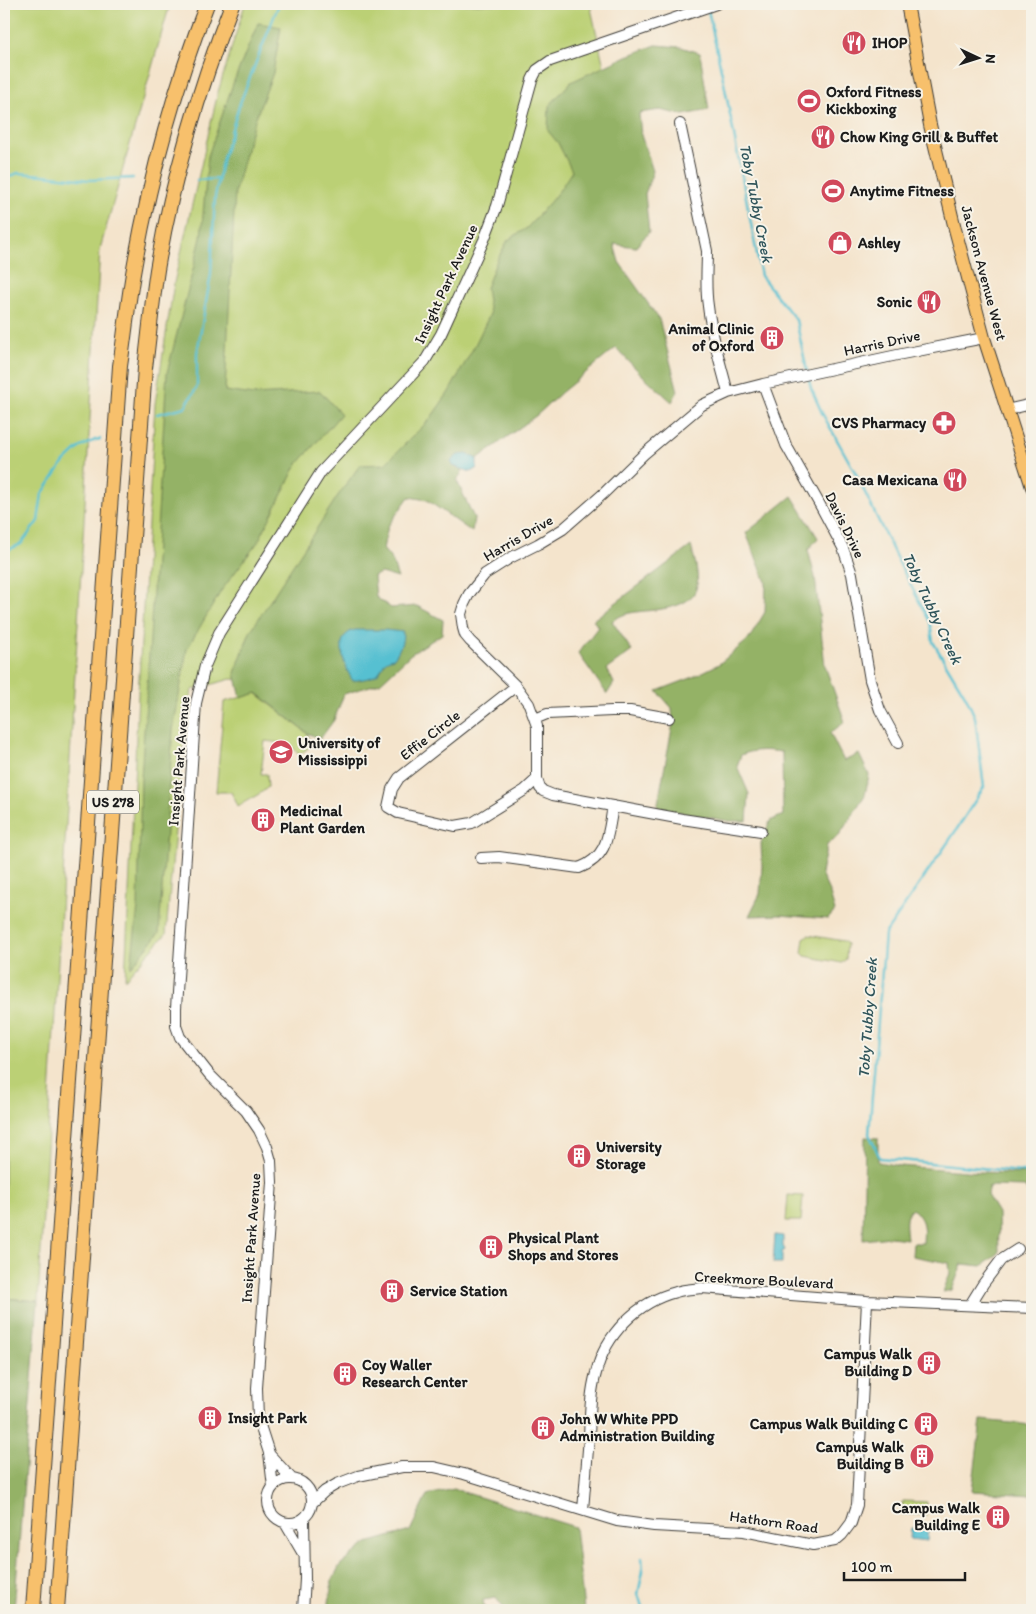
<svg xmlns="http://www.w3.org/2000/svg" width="1036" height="1614" font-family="Itim,sans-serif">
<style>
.green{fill:#bbd074;stroke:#6c7648}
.forest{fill:#94b266;stroke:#586741}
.water{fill:#56c0d1;stroke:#396e76}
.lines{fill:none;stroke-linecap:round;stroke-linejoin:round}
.stream{stroke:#56c0d1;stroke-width:2.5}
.minor-casing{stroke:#3c3a36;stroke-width:12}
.major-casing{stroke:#3c3a36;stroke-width:14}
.highway-casing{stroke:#3c3a36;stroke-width:16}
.minor{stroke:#fff;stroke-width:10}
.major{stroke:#f7c06c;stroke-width:12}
.highway{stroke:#f7c06c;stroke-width:14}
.labels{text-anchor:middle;stroke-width:4;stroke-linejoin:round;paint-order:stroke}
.shield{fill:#f7f3e8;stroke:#5e5c59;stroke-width:1}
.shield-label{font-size:14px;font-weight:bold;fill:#1c1c1c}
.poi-label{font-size:15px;font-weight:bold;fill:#1c1c1c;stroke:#f7f3e8;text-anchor:start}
.street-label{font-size:15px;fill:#1c1c1c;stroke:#f7f3e8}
.water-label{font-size:16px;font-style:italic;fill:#30555b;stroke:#f7f3e8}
</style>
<rect width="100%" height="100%" fill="#f7f3e8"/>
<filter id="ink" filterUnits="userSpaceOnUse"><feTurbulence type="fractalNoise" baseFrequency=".02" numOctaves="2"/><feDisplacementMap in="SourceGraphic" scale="10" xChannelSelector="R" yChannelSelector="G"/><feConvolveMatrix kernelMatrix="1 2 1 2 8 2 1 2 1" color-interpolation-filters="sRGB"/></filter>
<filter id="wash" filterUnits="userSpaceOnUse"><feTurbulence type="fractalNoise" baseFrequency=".0096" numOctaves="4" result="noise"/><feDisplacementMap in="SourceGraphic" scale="20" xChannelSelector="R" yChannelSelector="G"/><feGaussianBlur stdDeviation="1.12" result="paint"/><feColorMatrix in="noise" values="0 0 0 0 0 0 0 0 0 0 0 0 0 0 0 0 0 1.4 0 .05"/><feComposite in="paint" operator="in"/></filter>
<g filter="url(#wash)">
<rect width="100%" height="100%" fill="#f4e4cc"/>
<path class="green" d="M4 4H170L100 249 38 1301 4 1298Z
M245 4H590L609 89 614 182 381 495 303 686 231 679 192 690 182 752 166 934 125 979 138 694 155 404 174 283 218 92Z
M256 693 307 733 312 745 299 755 290 744 265 741 261 774H267L268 787C263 793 246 801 238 806L231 792H216L224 702Z
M808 935 844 941 847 944 846 959 842 963 805 956 802 953 804 938Z
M788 1195 803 1196 801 1221H786Z
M903 1501 927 1502 926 1515 902 1514Z"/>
<path class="forest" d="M258 23 281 27 273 73 253 125 235 191 225 391 254 395 320 391 341 414 296 466 258 542 221 591 187 649 173 730 159 933 131 967 138 907 141 779 167 373 201 238 208 156 234 81Z
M656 45 681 47 700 53 709 110 683 115 660 110 639 113 641 135 653 171 645 194 649 232 636 247 614 244 619 262 659 319 678 391 672 402 640 373 616 348 562 392 537 415 477 459 467 454 453 466 463 470 457 481 474 518 472 532 427 500 409 497 388 526 383 549 392 560 398 578 381 573 374 576 376 597 391 608 417 606 443 620 442 634 411 654 380 683 344 694 334 720 320 739 307 733 257 693 241 698 235 673 250 632 337 497 360 465 385 464 430 419 449 392 475 345 490 314 486 288 497 260 508 240 527 228 557 194 572 171 558 143 548 131 549 106 571 82 627 56Z
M792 496 818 538 808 550 815 577 825 666 845 722 830 733 844 761 859 754 869 775 865 795 840 834 827 845 821 873 830 894 835 911 828 919 780 915 749 916 760 894 762 866 761 843 770 821 783 815 782 752C767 750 755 749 741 755L737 766 749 794 747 821H729L657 808 673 723 672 708 657 691 691 678 719 664 749 639 765 612 766 582 746 533Z
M691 546C694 558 699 572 697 585 693 612 649 609 630 613 623 614 617 618 612 621L632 651 607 669 614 683 607 694 578 653 598 627 593 620Z
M865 1137 878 1138V1162L900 1166 979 1172 1032 1174V1206L1031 1208 1029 1195 1025 1187 989 1186 987 1195 998 1213 999 1253 982 1266 962 1264 952 1290 943 1292 950 1273 949 1263 912 1256 913 1243H923C924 1226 925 1221 912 1208 903 1215 906 1228 907 1239L890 1237 863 1240Z
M4 1298 38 1301 14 1610H4Z
M981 1420 1032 1425V1495L972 1491Z
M454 1489 575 1527 584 1610H505L496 1598 483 1600 485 1610H328L332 1581 340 1565 367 1543 410 1531 427 1495Z"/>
<path class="water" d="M467 454 477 459V468L471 472 453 466 451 461 458 455Z
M355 630H385L403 632C403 643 400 649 394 658 381 661 386 663 380 671 376 679 360 679 353 681 346 671 338 648 344 637 347 633 351 631 355 630Z
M775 1235 783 1236V1246L785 1250 782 1252V1263H773Z
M911 1528 928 1529 927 1541 910 1539Z"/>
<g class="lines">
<path class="stream" d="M708 10 724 83 761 276 796 320 807 371
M4 179 18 173 43 175 89 180 133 178
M197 180 218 179
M808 376 811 388 822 413 856 474 896 557 930 622 933 642 966 697 975 717 984 787 953 835 885 934 869 1134 880 1158 1032 1173
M157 414 185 407 197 387V353L211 274 215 197 222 161 240 103 279 4
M4 552 21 544 38 521 42 494 64 462 79 448 95 440 100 439
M642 1558 643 1571 638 1594 643 1610"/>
</g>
</g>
<g filter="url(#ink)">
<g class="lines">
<defs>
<path id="minor" d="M680 124 707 251C707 269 705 287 708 306 711 334 721 365 728 393
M763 384 786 445 820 505 843 548 852 574 870 680 880 710 898 743
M1006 410 1032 404
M516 686 399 778 392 789 388 807 398 813 455 826 472 823 525 790 537 779
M535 719 547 714 612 711H630L669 718
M761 831 682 819 553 795 543 791 540 788 537 779V726L529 704 516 686 470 641 465 635 463 628 461 614 464 604 469 594 485 574 510 558 538 544 563 529 603 494 644 454 702 405 728 393 763 384 902 354 984 338
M481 858 499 857 579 868C609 857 608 833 613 806
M970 1305 983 1284 1001 1260 1018 1249
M269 1454 292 1479
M268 1501a22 22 0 1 1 44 0a22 22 0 1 1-44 0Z
M273 1487 269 1453 258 1419 257 1388 272 1182 271 1161 267 1147 259 1130 246 1111 209 1074 187 1046 180 1037 176 1026V1008L196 703 205 666 219 633 321 472 425 361 441 334 484 240 497 206 532 80 537 70 550 61 716 4
M313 1502 325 1491 337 1484 358 1476 402 1467H434L464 1474 617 1521 654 1526 744 1531 813 1545 835 1541 842 1535 851 1523 857 1505 867 1301
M583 1510C585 1486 587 1462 589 1437 590 1416 590 1394 596 1373 605 1335 637 1302 676 1292 684 1289 694 1289 702 1288L867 1301 1032 1308
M285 1523 302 1552
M303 1610 305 1579 304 1519"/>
<path id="major" d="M907 4 930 125 955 229 984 338 1032 487"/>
<path id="highway" d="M33 1610 120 366C125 334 128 301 134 268 150 178 174 89 207 4
M57 1610 145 368C149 336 152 303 157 270 172 180 199 89 232 4"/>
</defs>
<use href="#minor" class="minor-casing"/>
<use href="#major" class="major-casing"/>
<use href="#highway" class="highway-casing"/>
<use href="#minor" class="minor"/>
<use href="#major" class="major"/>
<use href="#highway" class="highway"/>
</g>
</g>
<defs>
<symbol id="restaurant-disc" viewBox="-11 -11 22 22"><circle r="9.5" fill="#d1495b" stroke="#f7f3e8"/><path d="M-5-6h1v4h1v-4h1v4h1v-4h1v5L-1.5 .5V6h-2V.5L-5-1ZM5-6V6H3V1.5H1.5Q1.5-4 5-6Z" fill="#fff"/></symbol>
<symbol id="stadium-disc" viewBox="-11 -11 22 22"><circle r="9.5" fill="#d1495b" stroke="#f7f3e8"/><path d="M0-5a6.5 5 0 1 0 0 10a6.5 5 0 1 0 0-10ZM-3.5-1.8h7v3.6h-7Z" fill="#fff"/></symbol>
<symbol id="shop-disc" viewBox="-11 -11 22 22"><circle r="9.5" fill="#d1495b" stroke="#f7f3e8"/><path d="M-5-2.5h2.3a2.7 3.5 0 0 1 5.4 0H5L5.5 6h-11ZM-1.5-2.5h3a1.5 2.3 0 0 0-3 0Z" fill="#fff"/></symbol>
<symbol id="building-disc" viewBox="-11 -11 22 22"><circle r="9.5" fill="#d1495b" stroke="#f7f3e8"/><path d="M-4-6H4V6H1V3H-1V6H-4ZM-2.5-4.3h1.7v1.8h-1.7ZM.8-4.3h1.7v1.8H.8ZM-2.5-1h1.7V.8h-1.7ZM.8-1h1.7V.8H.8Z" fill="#fff"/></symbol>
<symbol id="pharmacy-disc" viewBox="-11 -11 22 22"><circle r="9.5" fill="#d1495b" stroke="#f7f3e8"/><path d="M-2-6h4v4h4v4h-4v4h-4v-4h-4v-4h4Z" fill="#fff"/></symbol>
<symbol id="university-disc" viewBox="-11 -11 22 22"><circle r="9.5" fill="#d1495b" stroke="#f7f3e8"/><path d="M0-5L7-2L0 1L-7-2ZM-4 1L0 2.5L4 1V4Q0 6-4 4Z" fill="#fff"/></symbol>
</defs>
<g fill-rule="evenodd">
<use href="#restaurant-disc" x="840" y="29" width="28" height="28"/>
<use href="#stadium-disc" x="795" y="87" width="28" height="28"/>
<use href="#restaurant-disc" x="809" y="123" width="28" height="28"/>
<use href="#stadium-disc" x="819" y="177" width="28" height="28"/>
<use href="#shop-disc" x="826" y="229" width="28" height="28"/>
<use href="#restaurant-disc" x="915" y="288" width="28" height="28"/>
<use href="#building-disc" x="758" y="324" width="28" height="28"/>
<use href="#pharmacy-disc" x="930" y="409" width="28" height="28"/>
<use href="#restaurant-disc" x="941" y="466" width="28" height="28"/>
<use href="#university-disc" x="267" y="738" width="28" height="28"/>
<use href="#building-disc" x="249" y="806" width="28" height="28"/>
<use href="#building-disc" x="565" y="1142" width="28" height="28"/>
<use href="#building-disc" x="477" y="1233" width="28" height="28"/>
<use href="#building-disc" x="378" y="1277" width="28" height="28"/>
<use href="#building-disc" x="915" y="1349" width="28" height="28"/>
<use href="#building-disc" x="331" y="1360" width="28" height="28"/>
<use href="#building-disc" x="196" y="1404" width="28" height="28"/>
<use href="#building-disc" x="912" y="1410" width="28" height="28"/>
<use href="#building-disc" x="529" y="1414" width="28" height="28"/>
<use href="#building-disc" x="908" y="1442" width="28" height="28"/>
<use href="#building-disc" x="984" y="1503" width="28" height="28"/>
</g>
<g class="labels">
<rect class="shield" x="87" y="790.5" width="52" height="23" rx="4"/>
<g class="shield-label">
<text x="113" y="807">US 278</text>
</g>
<g class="poi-label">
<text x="872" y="48">IHOP</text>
<text x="826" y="97">Oxford Fitness<tspan x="826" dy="17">Kickboxing</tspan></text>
<text x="840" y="142">Chow King Grill &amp; Buffet</text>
<text x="850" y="196">Anytime Fitness</text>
<text x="858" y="248">Ashley</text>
<text x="912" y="307" text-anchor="end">Sonic</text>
<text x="754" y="334" text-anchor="end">Animal Clinic<tspan x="754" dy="17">of Oxford</tspan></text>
<text x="926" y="428" text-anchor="end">CVS Pharmacy</text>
<text x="938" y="485" text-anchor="end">Casa Mexicana</text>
<text x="298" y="748">University of<tspan x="298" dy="17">Mississippi</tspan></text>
<text x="280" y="816">Medicinal<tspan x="280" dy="17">Plant Garden</tspan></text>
<text x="596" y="1152">University<tspan x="596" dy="17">Storage</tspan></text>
<text x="508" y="1243">Physical Plant<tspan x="508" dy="17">Shops and Stores</tspan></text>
<text x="410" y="1296">Service Station</text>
<text x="912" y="1359" text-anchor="end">Campus Walk<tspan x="912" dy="17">Building D</tspan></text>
<text x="362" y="1370">Coy Waller<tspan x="362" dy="17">Research Center</tspan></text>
<text x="228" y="1423">Insight Park</text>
<text x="560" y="1424">John W White PPD<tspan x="560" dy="17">Administration Building</tspan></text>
<text x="908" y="1429" text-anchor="end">Campus Walk Building C</text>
<text x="904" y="1452" text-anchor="end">Campus Walk<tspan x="904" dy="17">Building B</tspan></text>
<text x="980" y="1513" text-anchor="end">Campus Walk<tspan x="980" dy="17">Building E</tspan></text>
</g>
<g class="street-label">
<text transform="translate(984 273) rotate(75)" y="5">Jackson Avenue West</text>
<text transform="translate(446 284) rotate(-65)" y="5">Insight Park Avenue</text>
<text transform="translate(882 343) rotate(-12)" y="5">Harris Drive</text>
<text transform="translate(845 525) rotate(64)" y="5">Davis Drive</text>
<text transform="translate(518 538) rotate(-30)" y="5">Harris Drive</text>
<text transform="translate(430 735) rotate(-38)" y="5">Effie Circle</text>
<text transform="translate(179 761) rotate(-85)" y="5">Insight Park Avenue</text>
<text transform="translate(251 1238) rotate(-86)" y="5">Insight Park Avenue</text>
<text transform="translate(764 1280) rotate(3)" y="5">Creekmore Boulevard</text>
<text transform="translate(774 1522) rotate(8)" y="5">Hathorn Road</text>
</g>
<g class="water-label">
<text transform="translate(757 203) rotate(79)" y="6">Toby Tubby Creek</text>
<text transform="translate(933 608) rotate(65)" y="6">Toby Tubby Creek</text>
<text transform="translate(867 1018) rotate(-86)" y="6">Toby Tubby Creek</text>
</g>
</g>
<rect width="1036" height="1614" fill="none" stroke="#f7f3e8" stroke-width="20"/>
<g transform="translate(978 58) rotate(94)" stroke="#f7f3e8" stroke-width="4" paint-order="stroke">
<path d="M0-4L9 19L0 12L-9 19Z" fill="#1c1c1c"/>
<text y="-8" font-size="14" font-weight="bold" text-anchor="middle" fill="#1c1c1c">N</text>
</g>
<path d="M844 1572v8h121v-8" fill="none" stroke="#1c1c1c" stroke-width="2.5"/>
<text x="851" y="1572" font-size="15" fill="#1c1c1c" stroke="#f7f3e8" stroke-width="4" paint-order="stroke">100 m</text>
</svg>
